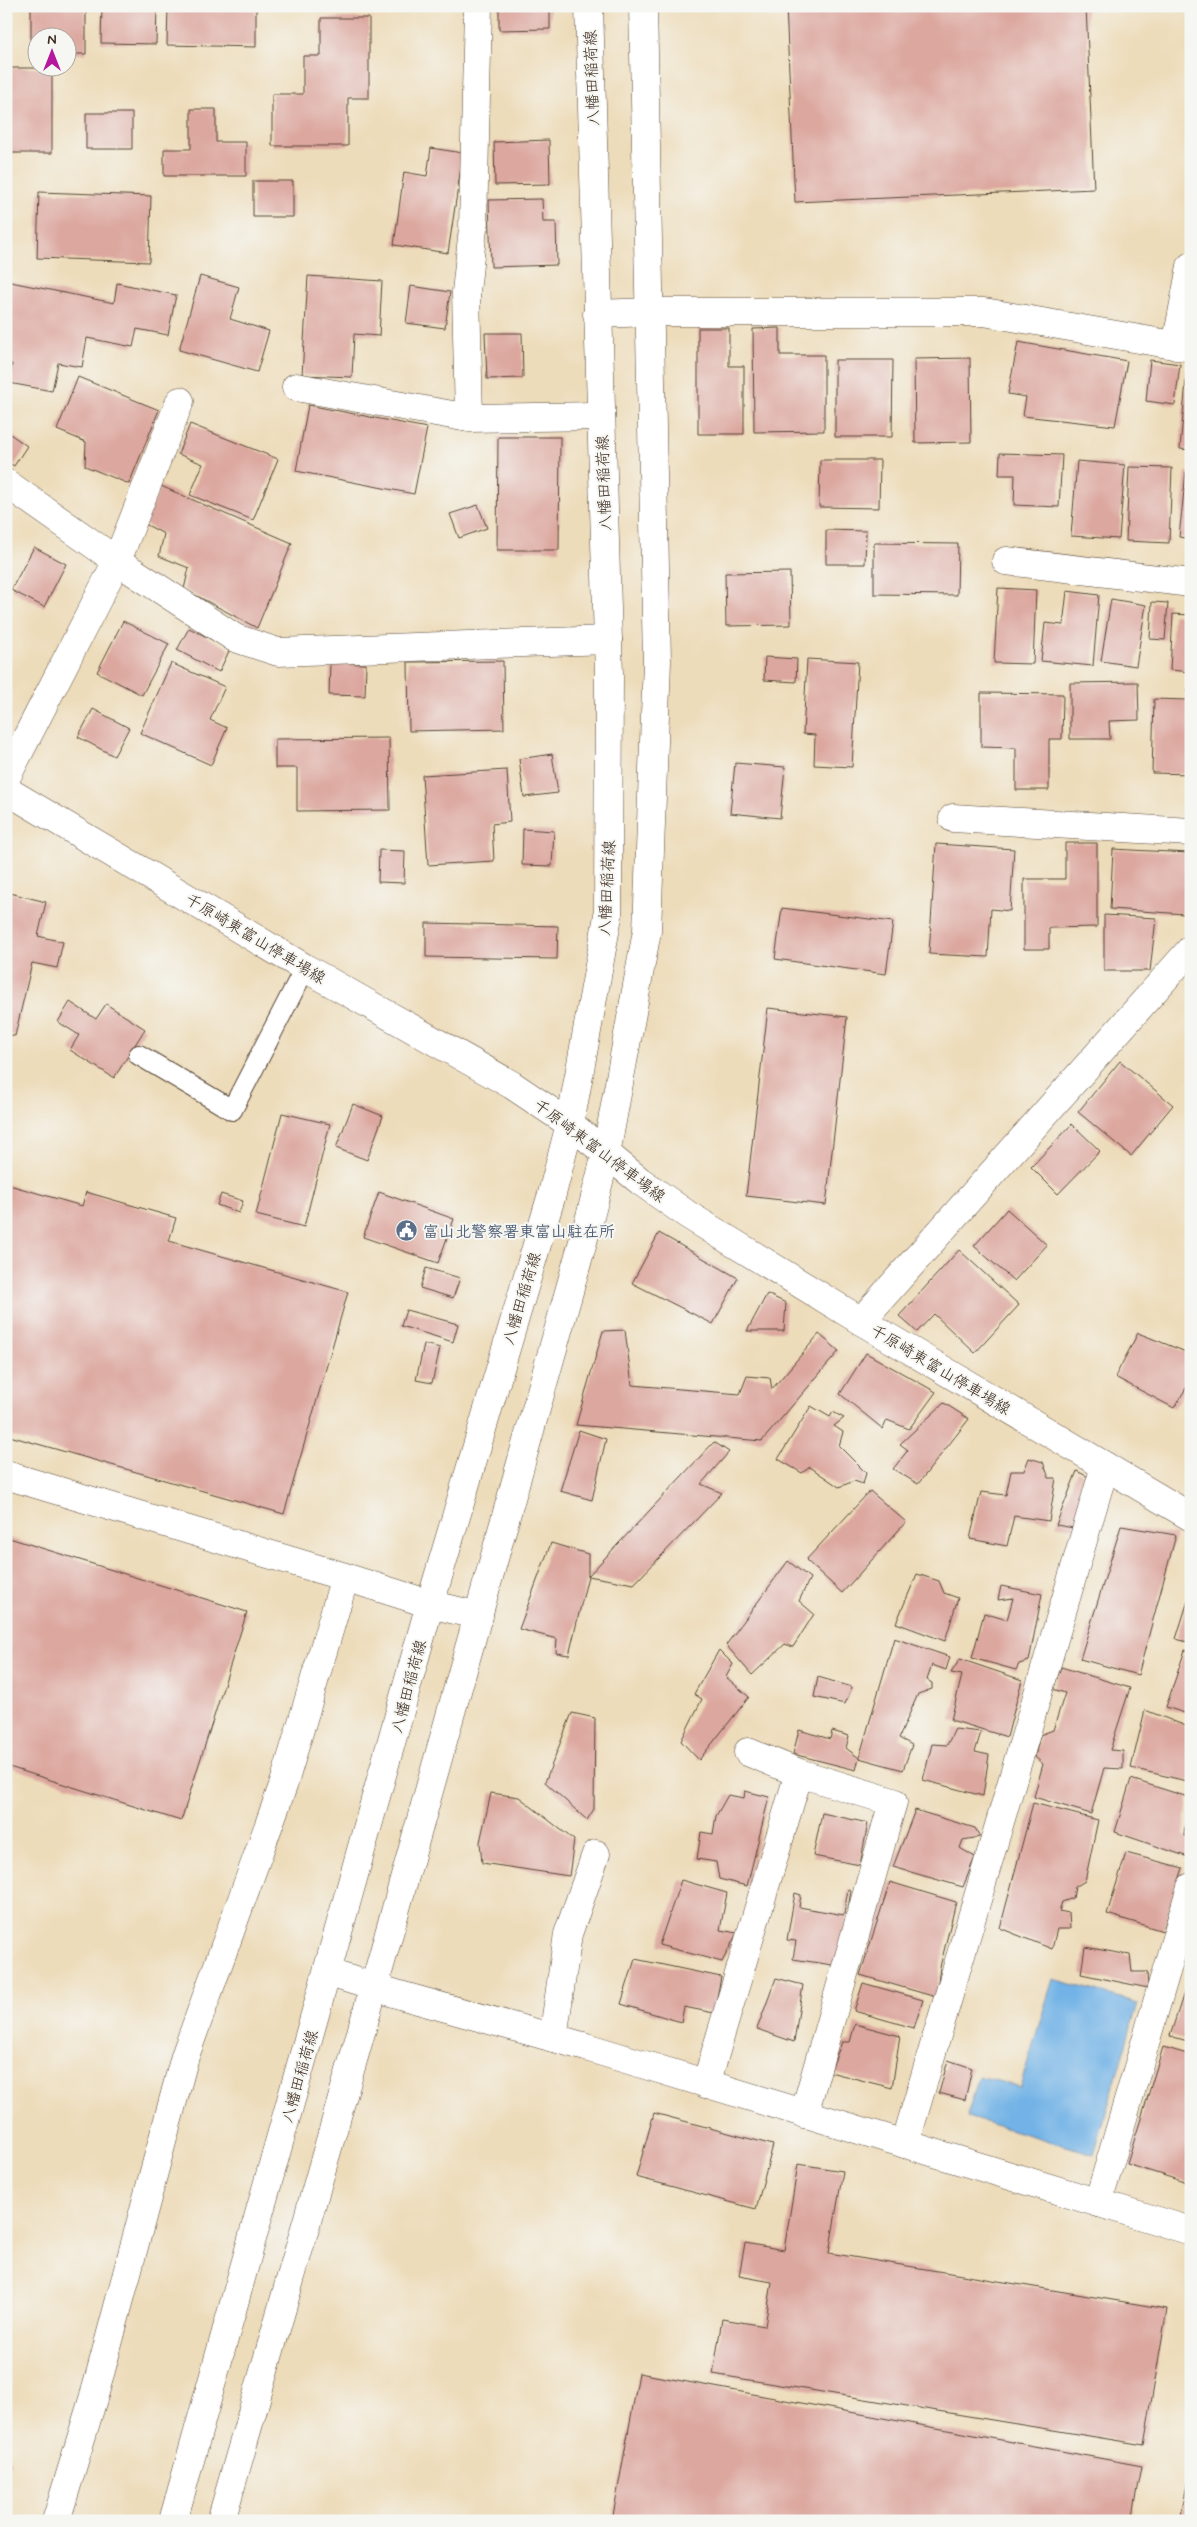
<svg xmlns="http://www.w3.org/2000/svg" width="1197" height="2527" font-family="Mynerve,'Klee One',sans-serif">
<style>
.water{fill:#72b2e6;stroke:#566e82}
.building{fill:#dca79f}
.lines{fill:none;stroke-linecap:round;stroke-linejoin:round}
.lane-casing{stroke:#564535;stroke-width:22}
.street-casing{stroke:#564535;stroke-width:29}
.secondary-casing{stroke:#564535;stroke-width:29}
.lane{stroke:#fff;stroke-width:20}
.street{stroke:#fff;stroke-width:28}
.secondary{stroke:#fff;stroke-width:28}
.labels{text-anchor:middle;stroke-width:4;stroke-linejoin:round;paint-order:stroke}
.street-label{font-size:16px;fill:#3b2a1e;stroke:#f6f6f2}
.service-label{font-size:16px;font-weight:bold;fill:#4e5e75;stroke:#f6f6f2;text-anchor:start}
</style>
<rect width="100%" height="100%" fill="#f6f6f2"/>
<filter id="ink" filterUnits="userSpaceOnUse"><feTurbulence type="fractalNoise" baseFrequency=".02" numOctaves="2"/><feDisplacementMap in="SourceGraphic" scale="10" xChannelSelector="R" yChannelSelector="G"/><feConvolveMatrix kernelMatrix="1 2 1 2 8 2 1 2 1" color-interpolation-filters="sRGB"/></filter>
<filter id="wash" filterUnits="userSpaceOnUse"><feTurbulence type="fractalNoise" baseFrequency=".0096" numOctaves="4" result="noise"/><feDisplacementMap in="SourceGraphic" scale="20" xChannelSelector="R" yChannelSelector="G"/><feGaussianBlur stdDeviation="1.12" result="paint"/><feColorMatrix in="noise" values="0 0 0 0 0 0 0 0 0 0 0 0 0 0 0 0 0 1.4 0 .05"/><feComposite in="paint" operator="in"/></filter>
<g filter="url(#wash)">
<rect width="100%" height="100%" fill="#eddcba"/>
<path class="water" d="M1053 1979 1138 2003 1094 2154 967 2117 979 2076 1020 2087Z"/>
<g id="blocks">
<path class="building" d="M31 6H86V54H68V38H38V53H31Z
M102 6H157L156 44 101 43Z
M168 6H256V47L167 45Z
M499 6H550V29L499 30Z
M786 6H1086L1094 189 795 202Z
M321 18H369V98H348V146H272V94H303V56H321Z
M6 68H52V153H6Z
M191 109H216V142H246V176H164V149H191Z
M86 113H132V149H86Z
M549 140 550 184 495 185 494 142Z
M431 148 463 153 448 253 394 245 404 172 427 176Z
M253 181H293V217H253Z
M39 192 151 196 149 262 37 258Z
M542 199 543 222H556L557 265 491 267 489 200Z
M200 276 239 287 230 319 269 331 257 372 179 350Z
M308 276 382 281 379 336 354 334 352 377 302 375Z
M6 281 114 303 117 283 176 295 168 335 137 329 133 347 87 338 82 367 58 363 52 391 9 383 12 364 6 363Z
M411 286 450 292 445 328 406 323Z
M698 328H729V366H744V434H698Z
M780 328V355H824V431L754 432 753 329Z
M485 333H522L523 378 487 379Z
M1018 342 1127 361 1115 426 1023 416 1026 397 1008 394Z
M970 358 971 442 915 443 914 359Z
M835 360H893L892 437H835Z
M1150 360 1180 364 1175 405 1146 401Z
M1187 369 1191 370V450L1180 449Z
M78 377 159 410 129 484 85 466 86 442 57 430Z
M308 405 427 428 414 494 296 471Z
M190 424 278 459 253 520 190 495 203 464 178 454Z
M6 431 27 446 14 466 6 461Z
M498 437H560L559 550H497Z
M1000 453 1062 455 1059 507 1014 505 1015 475H999Z
M820 460H880L879 508 819 507Z
M1077 461 1125 465 1119 539 1071 536Z
M1129 467 1172 468 1169 543 1126 541Z
M1186 472 1191 473V539L1179 537Z
M161 486 292 543 257 628 184 589 189 568 159 556 164 534 145 524Z
M478 505 487 528 459 538 450 514Z
M826 530 866 531 865 564H826Z
M874 543 958 544 957 595 874 594Z
M34 547 66 564 44 607 11 590Z
M790 572 791 625 726 626 725 573Z
M998 588 1036 590 1033 664 994 663Z
M1067 591 1099 595 1093 666 1041 661 1045 623 1063 625Z
M1111 599 1146 605 1136 666 1101 661Z
M1152 602 1168 603 1165 640 1150 639Z
M1173 614 1191 615V672L1170 670Z
M123 621 169 644 142 695 97 672Z
M189 628 230 649 219 672 177 650Z
M765 657 797 659 796 682 764 680Z
M807 659 858 662 852 767 814 765 815 735 803 734Z
M503 661 504 729 409 731 408 662Z
M171 663 225 687 210 720 227 728 211 765 140 733Z
M330 663 366 664 365 696 329 695Z
M1138 682 1139 720 1109 721 1110 739H1070V683Z
M1188 688H1191V774L1152 773 1154 699 1187 700Z
M981 693 1063 694 1062 739H1049V790H1016V748L981 747Z
M93 709 129 728 114 756 78 737Z
M389 738 390 810 297 811V768H275V739Z
M552 754 558 793 524 797 519 759Z
M735 763 785 767 780 818 730 813Z
M507 770 510 822 492 824 494 861 428 865 422 775Z
M523 829 554 831 552 866 522 865Z
M1065 843H1097V927L1049 928V949H1024V879H1065Z
M936 844 1014 849 1010 911 991 909 988 957 929 954Z
M1113 849 1189 853 1185 914 1110 909Z
M379 850 405 851 404 883 378 882Z
M6 892 46 902 38 936 63 942 57 968 32 963 15 1036 6 1034Z
M782 908 893 922 886 974 775 959Z
M1104 915 1156 918 1150 971H1104Z
M426 923 558 926 557 959 426 957Z
M70 1002 96 1019 106 1004 145 1029 114 1078 70 1050 79 1035 58 1022Z
M768 1008 847 1017 826 1205 746 1196Z
M1120 1061 1173 1105 1131 1156 1078 1112Z
M353 1104 383 1116 367 1160 336 1148Z
M282 1113 330 1124 304 1227 256 1215Z
M1072 1124 1100 1151 1058 1194 1031 1167Z
M6 1184 82 1206 86 1192 176 1218 169 1241 348 1292 284 1514 6 1435Z
M379 1192 454 1219 438 1263 363 1237Z
M221 1194 243 1201 239 1213 217 1205Z
M1007 1209 1047 1245 1014 1281 974 1246Z
M659 1233 738 1278 713 1324 632 1283Z
M959 1250 1019 1305 975 1353 934 1314 917 1332 899 1316Z
M426 1268 460 1278 453 1298 420 1288Z
M767 1294 786 1303 784 1331H747Z
M406 1310 458 1324 453 1342 401 1326Z
M625 1330 632 1385 740 1394 747 1376 770 1378 772 1389 819 1334 839 1351 762 1441 576 1425 603 1331Z
M1138 1333 1191 1354V1380L1174 1408 1115 1377Z
M424 1344 440 1348 432 1383 416 1380Z
M866 1353 936 1392 909 1429 887 1420 883 1429 840 1394Z
M944 1403 969 1419 918 1484 893 1469 908 1450 900 1444Z
M811 1406 830 1417 833 1412 844 1418 834 1426 843 1432 839 1446 866 1473 863 1484 854 1481 839 1487 810 1467 802 1473 778 1459Z
M579 1430 606 1439 592 1500 560 1491Z
M714 1442 729 1452 701 1484 722 1493 634 1584 588 1576Z
M1029 1458 1043 1462 1049 1478H1056L1049 1521 1014 1516 1007 1546 970 1539 981 1492 1006 1495 1011 1471H1024Z
M1077 1471 1096 1481 1080 1529 1056 1525Z
M870 1491 906 1522 842 1593 806 1560Z
M1121 1526 1176 1535 1138 1675 1080 1659Z
M6 1537 247 1612 181 1821 6 1766Z
M551 1543 588 1554V1576L569 1655 556 1653 557 1639 519 1629Z
M788 1561 810 1578 799 1601 814 1614 793 1647 785 1644 752 1675 726 1645Z
M917 1574 939 1581 944 1593 958 1598 945 1641 896 1623Z
M1001 1586 1042 1594 1029 1661 1019 1664 1016 1670 972 1658 984 1613 1007 1620 1013 1598 998 1600Z
M1191 1591V1643L1176 1639Z
M894 1638 950 1657 946 1670 932 1665 927 1680 932 1683V1689L918 1694 899 1738 912 1745 903 1770 859 1758 856 1770 793 1754 799 1730 830 1739 832 1731 849 1736 846 1748 859 1758Z
M719 1650 733 1664 726 1677 749 1697 699 1760 681 1741 702 1699 694 1694Z
M1185 1650 1191 1651V1715L1166 1707Z
M960 1659 1022 1680 1007 1737 951 1720 962 1675 951 1673Z
M1061 1667 1130 1688 1110 1750 1123 1751V1769L1104 1768 1091 1814 1034 1797 1043 1764 1035 1757 1040 1735 1053 1730 1065 1693 1053 1689Z
M818 1677 852 1687 845 1704 814 1697Z
M1145 1710 1191 1728V1782L1131 1768Z
M572 1713 595 1718 594 1809 587 1820 545 1782Z
M955 1729 981 1732 975 1752 989 1755 983 1796 923 1780 932 1744 947 1745Z
M1131 1779 1188 1797 1184 1836 1191 1838V1858L1115 1832Z
M745 1791 769 1797 747 1886 719 1879 716 1862 697 1859 701 1832 713 1834 716 1816 728 1795 744 1798Z
M491 1793 519 1797 574 1840 569 1876 482 1863 480 1842Z
M1033 1803 1098 1820 1085 1881 1075 1887 1073 1898 1062 1902 1059 1911 1069 1913 1070 1929H1057L1052 1949 1000 1928Z
M915 1810 975 1828 980 1837 963 1840 960 1848 975 1857 963 1887 893 1867Z
M822 1813 868 1823 860 1865 813 1856Z
M1126 1853 1183 1868 1163 1931 1107 1914Z
M681 1880 727 1893 720 1930 737 1933 722 1962 659 1945Z
M890 1882 956 1902 940 1967 936 1997 860 1975Z
M848 1889 851 1890 839 1966 793 1959 796 1941 787 1940 795 1893 801 1895 799 1907 844 1915Z
M1085 1947 1130 1955 1132 1972H1147L1148 1988 1081 1974Z
M635 1959 721 1977 714 2013 684 2007 681 2022 621 2004Z
M1191 1971V2042L1170 2036Z
M776 1978 803 1985 794 2042 757 2029Z
M863 1983 923 2000 914 2028 854 2011Z
M855 2024 900 2036 892 2088 830 2072 842 2042H850Z
M1163 2047 1191 2055V2184L1127 2164Z
M948 2060 972 2068 965 2100 939 2093Z
M654 2113 773 2145 756 2209 636 2177Z
M798 2164 843 2171 829 2253 1167 2309 1144 2445 713 2374 722 2319 765 2326 772 2282 739 2276 745 2243 784 2250Z
M639 2373 1142 2466 1132 2521H612Z
M6 2459 11 2460 7 2475H6Z
M1190 2469 1191 2521H1180Z"/>
</g>
</g>
<g filter="url(#ink)">
<use href="#blocks" fill-opacity="0" stroke="#564535" stroke-width="1"/>
<g class="lines">
<defs>
<path id="lane" d="M139 1055 232 1110 305 968"/>
<path id="street" d="M597 314 651 312H984L1191 348
M1176 346 1191 266
M296 387 469 418 601 416
M180 401 117 561 235 638 278 652 608 640
M469 418 466 292 473 228 478 6
M6 483 117 561 6 778
M1006 561 1191 583
M953 818 1191 832
M861 1321 1191 949
M6 1475 345 1577
M748 1752 799 1773 893 1802 804 2114
M553 2038 568 1934 596 1854
M706 2084 799 1773
M905 2144 1105 1466
M1098 2203 1191 1887
M56 2521 96 2389 185 2056 284 1783 345 1577 430 1604 479 1616"/>
<path id="secondary" d="M6 790 305 968 512 1085 570 1124 640 1181 688 1215 861 1321 1191 1517
M329 1973 400 1995 586 2047 1191 2231
M173 2521 430 1604 552 1194 570 1124 608 916 609 675 589 6
M221 2521 374 1987 591 1213 606 1154 647 931 657 661 643 6"/>
</defs>
<use href="#lane" class="lane-casing"/>
<use href="#street" class="street-casing"/>
<use href="#secondary" class="secondary-casing"/>
<use href="#lane" class="lane"/>
<use href="#street" class="street"/>
<use href="#secondary" class="secondary"/>
</g>
</g>
<defs>
<symbol id="civic-disc" viewBox="-11 -11 22 22"><circle r="9.5" fill="#5c6f8a" stroke="#f6f6f2"/><path d="M-.6-6.5H3V-4.5H.6V-3L4-1V1h2V6H-6V1h2V-1L-.6-3ZM-1.2 2.5V6h2.4V2.5Z" fill="#fff"/></symbol>
</defs>
<g fill-rule="evenodd">
<use href="#civic-disc" x="394" y="1218" width="25" height="25"/>
</g>
<g class="labels">
<g class="street-label">
<text transform="translate(591 78) rotate(-92)" y="6">八幡田稲荷線</text>
<text transform="translate(603 483) rotate(-92)" y="6">八幡田稲荷線</text>
<text transform="translate(606 888) rotate(-87)" y="6">八幡田稲荷線</text>
<text transform="translate(256 938) rotate(31)" y="6">千原崎東富山停車場線</text>
<text transform="translate(600 1150) rotate(37)" y="6">千原崎東富山停車場線</text>
<text transform="translate(521 1298) rotate(-73)" y="6">八幡田稲荷線</text>
<text transform="translate(941 1369) rotate(31)" y="6">千原崎東富山停車場線</text>
<text transform="translate(408 1686) rotate(-75)" y="6">八幡田稲荷線</text>
<text transform="translate(299 2076) rotate(-74)" y="6">八幡田稲荷線</text>
</g>
<g class="service-label">
<text x="423" y="1237">富山北警察署東富山駐在所</text>
</g>
</g>
<rect width="1197" height="2527" fill="none" stroke="#f6f6f2" stroke-width="25"/>
<g transform="translate(52 52)"><circle r="24" fill="#f6f6f2" stroke="#aba49d"/>
<path d="M0-4L9 19L0 12L-9 19Z" fill="#b5179e"/>
<text y="-8" font-size="14" font-weight="bold" text-anchor="middle" fill="#3b2a1e">N</text>
</g>
</svg>
